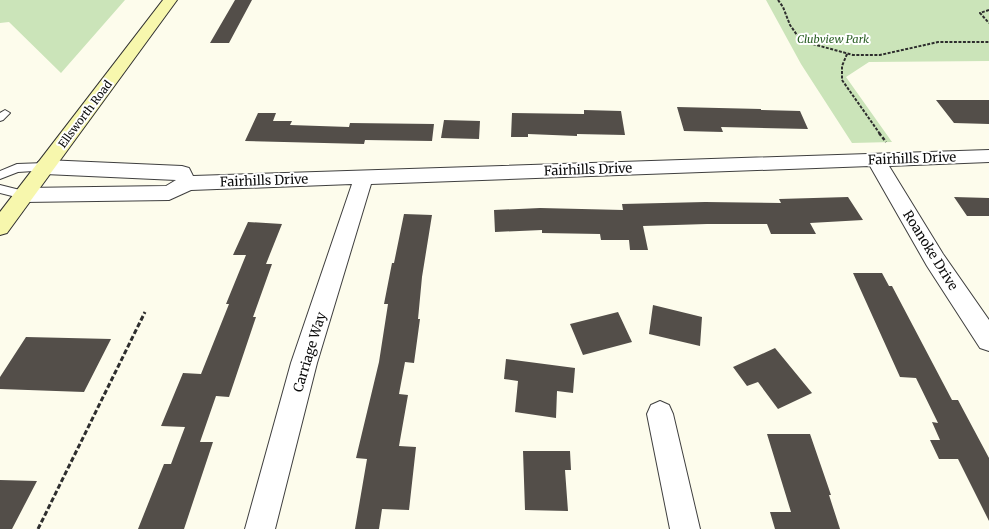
<svg xmlns="http://www.w3.org/2000/svg" width="989" height="529" font-family="Merriweather,serif">
<style>
.green{fill:#cbe4b9}
.building{fill:#534e49}
.lines{fill:none;stroke-linecap:round;stroke-linejoin:round}
.service-casing{stroke:#3f3f3f;stroke-width:2}
.minor-casing{stroke:#3f3f3f;stroke-width:2}
.secondary-casing{stroke:#2e2e2e;stroke-width:2}
.path-far2{stroke:#2e2e2e;stroke-width:2;stroke-dasharray:3 1.5;stroke-linecap:butt}
.path-far1{stroke:#2e2e2e;stroke-width:2.5;stroke-dasharray:3.5 2;stroke-linecap:butt}
.path{stroke:#2e2e2e;stroke-width:3;stroke-dasharray:5 2.5;stroke-linecap:butt}
.service{fill:#fff;fill-rule:evenodd}
.minor{fill:#fff;fill-rule:evenodd}
.secondary{fill:#f7f7ad;fill-rule:evenodd}
.labels{text-anchor:middle;stroke-width:4;stroke-linejoin:round;paint-order:stroke}
.far-park-label{font-size:11px;font-style:italic;fill:#285d22;stroke:#fff}
.far-street-label{font-size:11px;fill:#0c0c0c;stroke:#fff}
.street-label{font-size:13px;fill:#0c0c0c;stroke:#fff}
</style>
<rect width="100%" height="100%" fill="#fdfcec"/>
<path class="green" d="M0 0H125L61 73 9 22 0 23Z
M766 0H989V61L869 62 846 77 892 142 852 143 801 64Z"/>
<path class="building" d="M235 0H252L229 43H210Z
M936 100H989V124L954 123Z
M677 107 761 109V110L800 111 808 129 721 127 723 132 684 131Z
M584 110 621 111 625 135 577 134V136L528 134V137H511L512 113 584 114Z
M258 113H276L273 121H292L290 125 349 127 350 123 434 124 432 141 365 140 364 144 245 141Z
M444 120 480 121 479 139 441 138Z
M848 197 863 220 810 223 816 234H771L767 224H707L643 226 648 250H630L629 240H601L600 234 542 233V230L495 232 494 210 540 208 623 210 622 204 705 202 781 203 779 199Z
M954 197 989 198V216H967Z
M404 214 432 215 422 277 418 319H420L414 363 405 362 399 394 408 395 399 446 416 447 409 510 382 509 379 529H355L367 459 356 458 379 362 388 304H384L392 263H394Z
M248 222 282 224 266 264H272L253 317H256L229 397 216 396 200 442H213L184 529H138L164 464H171L185 427 161 426 183 373 201 374 229 304H226L246 255H233Z
M853 273H882L889 286H892L952 400H958L989 458V521L958 459H939L930 440H940L932 422 938 423 916 378 900 377Z
M653 305 702 317 700 346 649 334Z
M618 312 632 342 583 355 570 324Z
M26 337 111 339 84 392 0 389V377Z
M775 348 812 393 778 409 758 382 747 386 733 367Z
M506 359 575 368 573 393 557 391 556 418 515 412 518 381 504 379Z
M767 434H810L831 495H829L840 529H775L770 512H791Z
M523 451H570L571 470H565L568 511 525 510Z
M0 480 37 481 12 529H0Z"/>
<g class="lines">
<defs>
<path id="service" d="M5 110 10 113 3 120 0 121V113Z
M45 163 49 164 50 167 49 170 18 172 0 179V171L17 164Z
M0 185 28 192 29 195 28 198 24 199 0 193Z"/>
<path id="minor" d="M989 150V162L889 166 943 254 989 320V351L980 348 927 266 870 166 371 184 317 363 275 529H245L291 363 352 184 191 190 169 200 24 202 17 200 14 195 17 190 24 188 166 186 176 180 45 174 38 172 36 167 38 162 45 160 182 166 189 168 193 176Z
M660 401 669 405 673 414 700 529H670L647 414 651 405Z"/>
<path id="secondary" d="M163 0H177L7 233 0 235V212Z"/>
</defs>
<use href="#service" class="service-casing"/>
<use href="#minor" class="minor-casing"/>
<use href="#secondary" class="secondary-casing"/>
<path class="path-far2" d="M778 0 783 7 790 25 797 35 809 43 853 55H880L938 42H989
M989 10 980 13 989 23
M847 54 842 66V80L880 134"/>
<path class="path-far1" d="M879 133 886 142"/>
<path class="path" d="M38 529 145 312"/>
<use href="#service" class="service"/>
<use href="#minor" class="minor"/>
<use href="#secondary" class="secondary"/>
</g>
<g class="labels">
<g class="far-park-label">
<text x="833" y="43">Clubview Park</text>
</g>
<g class="far-street-label">
<text transform="translate(85 114) rotate(-53)" y="4">Ellsworth Road</text>
</g>
<g class="street-label">
<text transform="translate(912 158) rotate(-2)" y="5">Fairhills Drive</text>
<text transform="translate(588 169) rotate(-2)" y="5">Fairhills Drive</text>
<text transform="translate(264 180) rotate(-2)" y="5">Fairhills Drive</text>
<text transform="translate(931 250) rotate(58)" y="5">Roanoke Drive</text>
<text transform="translate(309 352) rotate(-73)" y="5">Carriage Way</text>
</g>
</g>
</svg>
